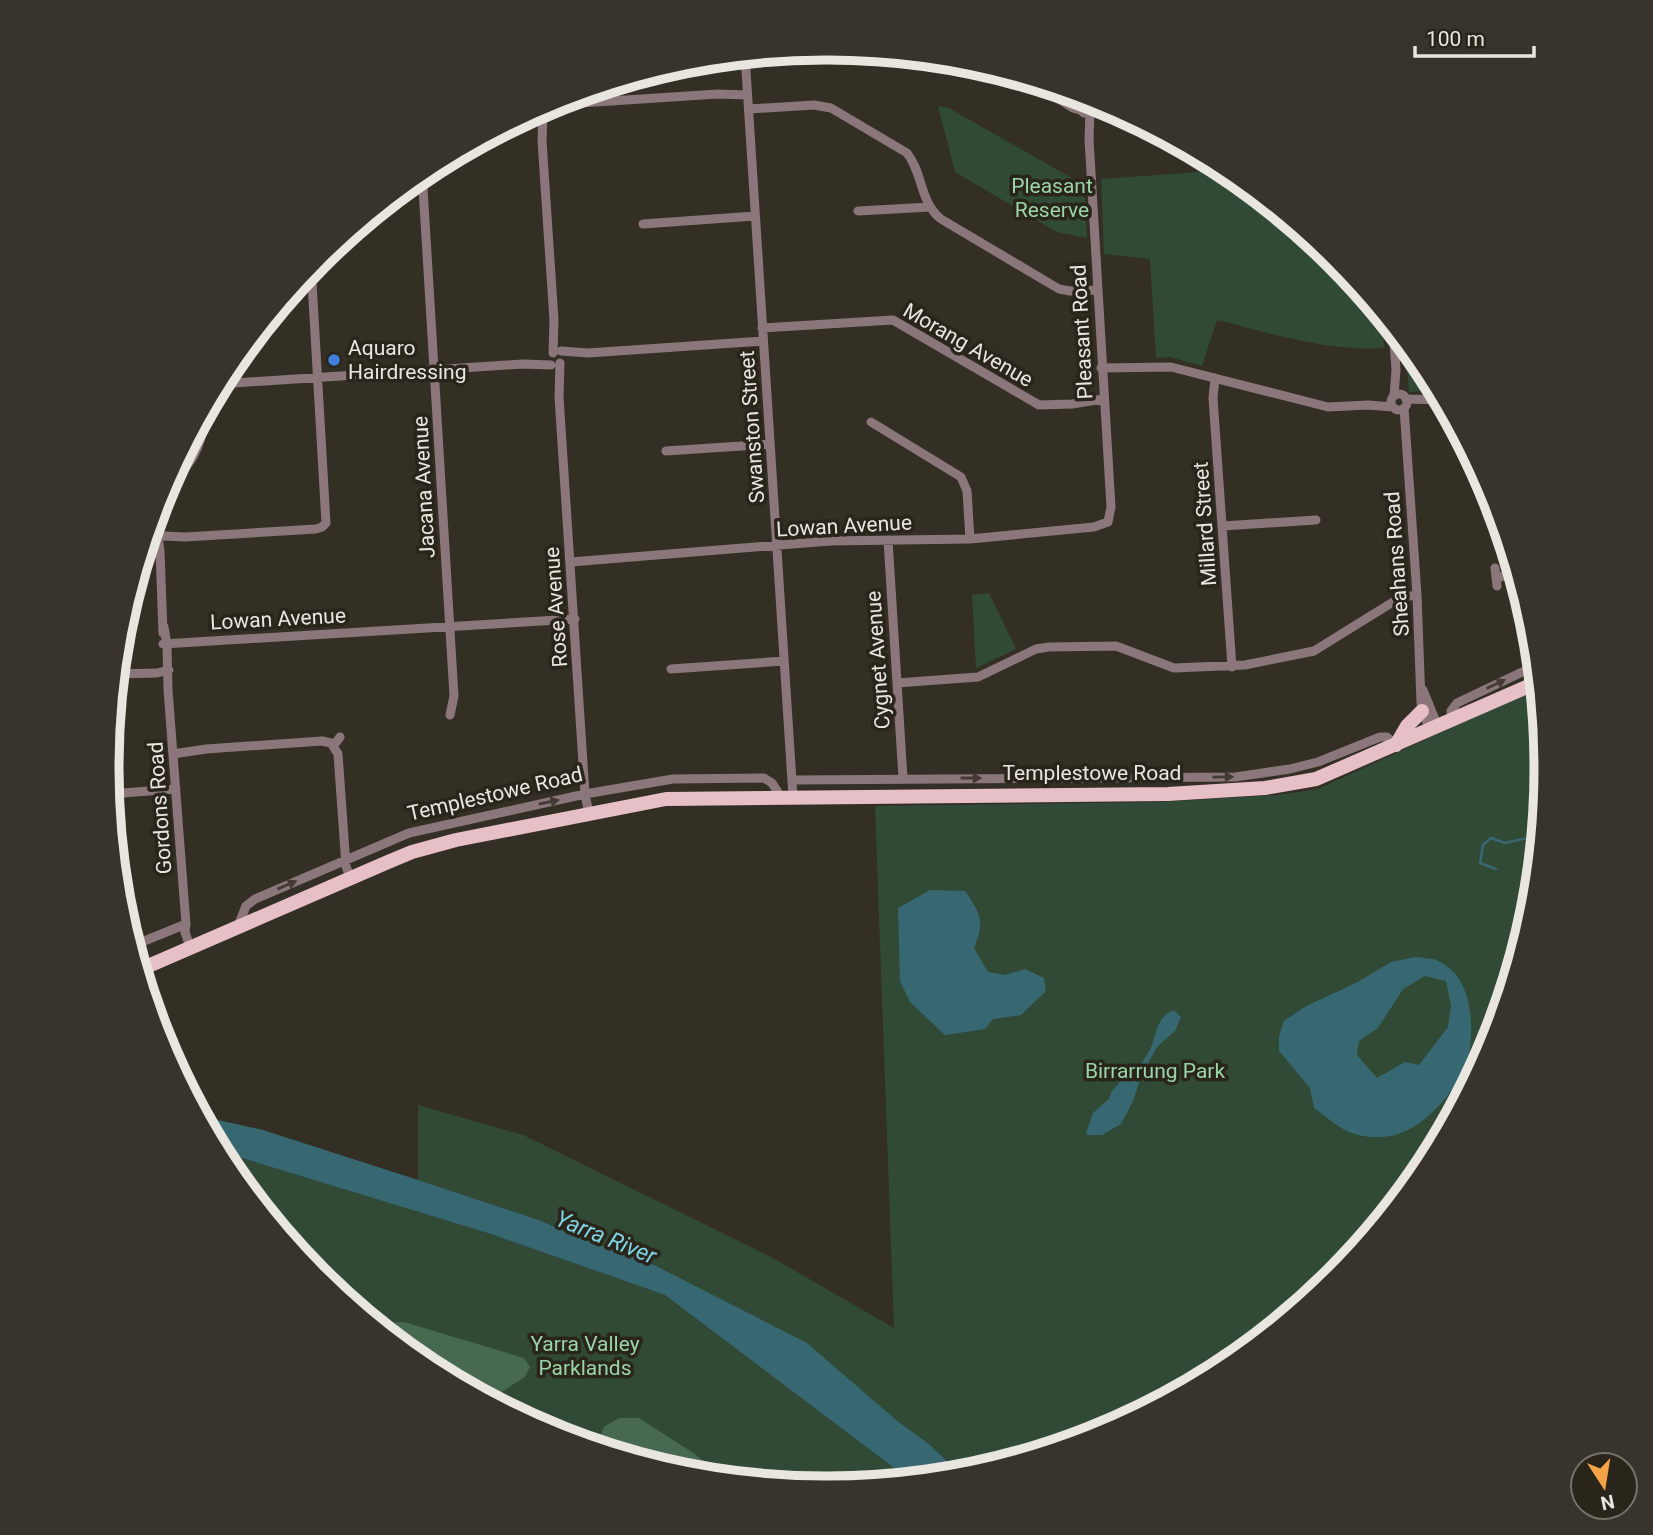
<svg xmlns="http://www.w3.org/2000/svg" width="1653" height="1535" font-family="Roboto,sans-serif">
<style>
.green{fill:#304a36}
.forest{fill:#476950}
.water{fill:#376872;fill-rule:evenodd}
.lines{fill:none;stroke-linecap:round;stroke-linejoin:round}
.stream{stroke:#376872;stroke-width:2.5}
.minor{stroke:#8b777b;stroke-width:9}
.primary{stroke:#e7bfc6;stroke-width:14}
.oneway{fill:#423a33}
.shop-dot{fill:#3f7fe0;stroke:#2a251b;stroke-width:2.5}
.labels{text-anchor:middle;stroke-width:7;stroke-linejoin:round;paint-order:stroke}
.park-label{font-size:21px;fill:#9ad4a8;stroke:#2a251b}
.street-label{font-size:21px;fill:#e9e5df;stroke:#2a251b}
.poi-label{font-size:21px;fill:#e9e5df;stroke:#2a251b;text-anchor:start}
.water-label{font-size:23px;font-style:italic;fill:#7ed3e3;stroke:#2a251b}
.rim{fill:none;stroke:#e9e5df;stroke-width:9}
</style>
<rect width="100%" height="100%" fill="#342f25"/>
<path class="green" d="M938 106 947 107 1084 185 1087 238 1057 232 955 172Z
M1229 170 1336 259 1382 314 1384 348C1328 352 1271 333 1217 320L1202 366 1170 357 1156 358 1150 259 1104 254 1101 179Z
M1405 343 1426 368 1437 390 1409 392Z
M989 593 1016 649 976 668 972 595Z
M1539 687 1547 768 1533 908 1492 1043 1425 1168 1335 1277 1226 1367 1102 1433 961 1475 929 1444 896 1420 646 1261 594 1243 536 1219 418 1180V1105L523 1135 771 1257 894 1328 875 806 1160 802 1277 795 1318 789Z
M219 1151 491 1234 665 1295 910 1480 826 1488 686 1474 550 1433 426 1366 317 1277 227 1167Z"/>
<path class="forest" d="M404 1322 524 1358 530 1367 525 1377 489 1400 426 1366 378 1327 380 1323Z
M619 1418H639L695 1454 723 1478 686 1474 598 1447 597 1444 604 1427Z"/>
<path class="water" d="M930 890 965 891C981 914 985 921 974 948L988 972 1005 975 1025 969 1044 978 1046 991 1021 1015 993 1019 985 1029 945 1035 910 1002 900 981 898 908Z
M1415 957C1421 958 1430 958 1436 960 1476 976 1475 1034 1466 1070 1464 1077 1456 1085 1451 1091 1427 1123 1397 1146 1355 1134 1341 1131 1326 1116 1314 1108L1310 1088 1279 1051V1036L1284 1021 1306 1006 1356 983 1391 962ZM1425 976 1446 981 1451 1006 1448 1027 1419 1065 1405 1062 1377 1078 1357 1055 1359 1041 1378 1028 1403 989Z
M1174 1010 1181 1017 1175 1031 1157 1047 1142 1074 1133 1101 1121 1124 1102 1135H1088L1086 1133 1093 1113 1109 1099 1112 1091 1131 1069 1139 1067C1143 1061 1148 1054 1151 1047 1157 1032 1157 1017 1174 1010Z
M200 1116 263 1130 418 1180 536 1219 594 1243 646 1261 807 1343 896 1420 929 1444 961 1475 910 1480 665 1295 491 1234 219 1151Z"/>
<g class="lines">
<path class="stream" d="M1496 869 1480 863 1483 845 1491 838 1505 843 1536 836 1541 799 1544 796"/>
<path class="minor" d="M745 55 793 797
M1028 80 1073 108 1080 110
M1086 97 1079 104 1080 110 1084 113 1090 112 1094 108 1091 99
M546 109 565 104 718 94 747 95
M749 109 814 105 831 108 907 153C923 173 920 203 941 219L1059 289 1070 291 1098 290
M1093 110 1109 106
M543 111 542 141 554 320 553 353
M1090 112 1089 139 1111 507 1108 522
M422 172 454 696 450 715
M858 211 930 207
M643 224 755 216
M762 328 893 320 1039 405 1072 404 1103 399
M1393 328 1396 370 1394 396
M561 351 588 353 763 341
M560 363 559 397 585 794 589 814
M1101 368 1171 367 1328 407 1368 405 1393 407
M1215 378 1213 398 1232 667
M219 384 523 364 551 365
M1391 402a8 8 0 1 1 16 0a8 8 0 1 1-16 0Z
M1406 399 1443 400
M1404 408 1417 595 1421 702 1422 711 1430 730
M871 422 961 477 967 491 970 539
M666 451 770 444
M159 498C183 472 206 451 203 413
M156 523 160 551 163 633
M1223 526 1316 520
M155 539 164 536 185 537 316 529 322 527 326 523 311 265
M888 540 903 778
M142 553H154L160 551
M571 562 830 541 970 539 1094 527 1108 522
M1495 568 1497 586
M1496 578 1517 573
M164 627 167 645 168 690 186 924 185 932 190 947
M163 644 575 619
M671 669 784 661
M116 674 157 673 169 670
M897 683 978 677 1036 649 1049 647 1116 646 1174 668 1245 665 1314 651 1401 597 1417 595
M1423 690 1438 727
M1452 720 1451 711 1457 703 1537 665
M334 745 340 737
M173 754 206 749 322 741 331 743 338 754 346 866 350 878
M793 780 1235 777 1290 769 1318 762 1380 737H1387L1396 745
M109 794 176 789
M238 926 246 906 255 899 409 833 585 794 673 779 764 778 772 783 781 797
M132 946 186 924"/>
<path class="primary" d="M1396 745 1407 726 1422 711
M139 970 388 862 412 852 456 840 666 799 1168 794 1265 788 1316 779 1538 682"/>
</g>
<defs><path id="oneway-solid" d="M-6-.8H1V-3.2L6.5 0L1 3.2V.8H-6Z" transform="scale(1.75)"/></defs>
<g class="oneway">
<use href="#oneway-solid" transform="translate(1496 684) rotate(-25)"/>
<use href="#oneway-solid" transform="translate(1223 777) rotate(-1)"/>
<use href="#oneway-solid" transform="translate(971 778)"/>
<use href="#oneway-solid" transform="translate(549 802) rotate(-12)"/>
<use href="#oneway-solid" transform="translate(287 885) rotate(-23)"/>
</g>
<circle class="shop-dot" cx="334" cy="360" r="7"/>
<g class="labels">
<g class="park-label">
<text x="1052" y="193">Pleasant<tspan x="1052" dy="24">Reserve</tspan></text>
<text x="1155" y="1078">Birrarrung Park</text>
<text x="585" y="1351">Yarra Valley<tspan x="585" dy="24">Parklands</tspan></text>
</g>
<g class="street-label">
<text transform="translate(1082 332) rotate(-93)" y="7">Pleasant Road</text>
<text transform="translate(968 345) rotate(30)" y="7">Morang Avenue</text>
<text transform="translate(752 427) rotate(-94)" y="7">Swanston Street</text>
<text transform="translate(424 487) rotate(-93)" y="7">Jacana Avenue</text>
<text transform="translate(1205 524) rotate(-94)" y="7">Millard Street</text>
<text transform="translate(844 526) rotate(-3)" y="7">Lowan Avenue</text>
<text transform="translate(1397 564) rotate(-94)" y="7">Sheahans Road</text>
<text transform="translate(556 607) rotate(-94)" y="7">Rose Avenue</text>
<text transform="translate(278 619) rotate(-3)" y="7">Lowan Avenue</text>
<text transform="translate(878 660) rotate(-94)" y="7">Cygnet Avenue</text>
<text x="1092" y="780">Templestowe Road</text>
<text transform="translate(495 794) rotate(-13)" y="7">Templestowe Road</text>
<text transform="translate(160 808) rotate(-94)" y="7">Gordons Road</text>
</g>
<g class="poi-label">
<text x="348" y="355">Aquaro<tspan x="348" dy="24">Hairdressing</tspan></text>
</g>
<g class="water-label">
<text transform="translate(606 1237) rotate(22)" y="8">Yarra River</text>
</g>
</g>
<path d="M0 0H1653V1535H0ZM826 60H827A707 707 0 0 1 1534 767V769A707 707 0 0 1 827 1476H826A707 707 0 0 1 119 769V767A707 707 0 0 1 826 60Z" fill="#39342b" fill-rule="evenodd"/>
<path class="rim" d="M826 60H827A707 707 0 0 1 1534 767V769A707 707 0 0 1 827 1476H826A707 707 0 0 1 119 769V767A707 707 0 0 1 826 60Z"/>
<g transform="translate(1604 1486) rotate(168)"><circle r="33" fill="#2a251b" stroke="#767269" stroke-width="2"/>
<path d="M0-5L12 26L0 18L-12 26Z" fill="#f6a246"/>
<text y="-10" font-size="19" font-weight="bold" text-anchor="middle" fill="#e9e5df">N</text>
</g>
<path d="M1415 46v10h119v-10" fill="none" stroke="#e9e5df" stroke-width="3.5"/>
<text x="1426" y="46" font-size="21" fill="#e9e5df" stroke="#2a251b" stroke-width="5" paint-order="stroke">100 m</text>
</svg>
